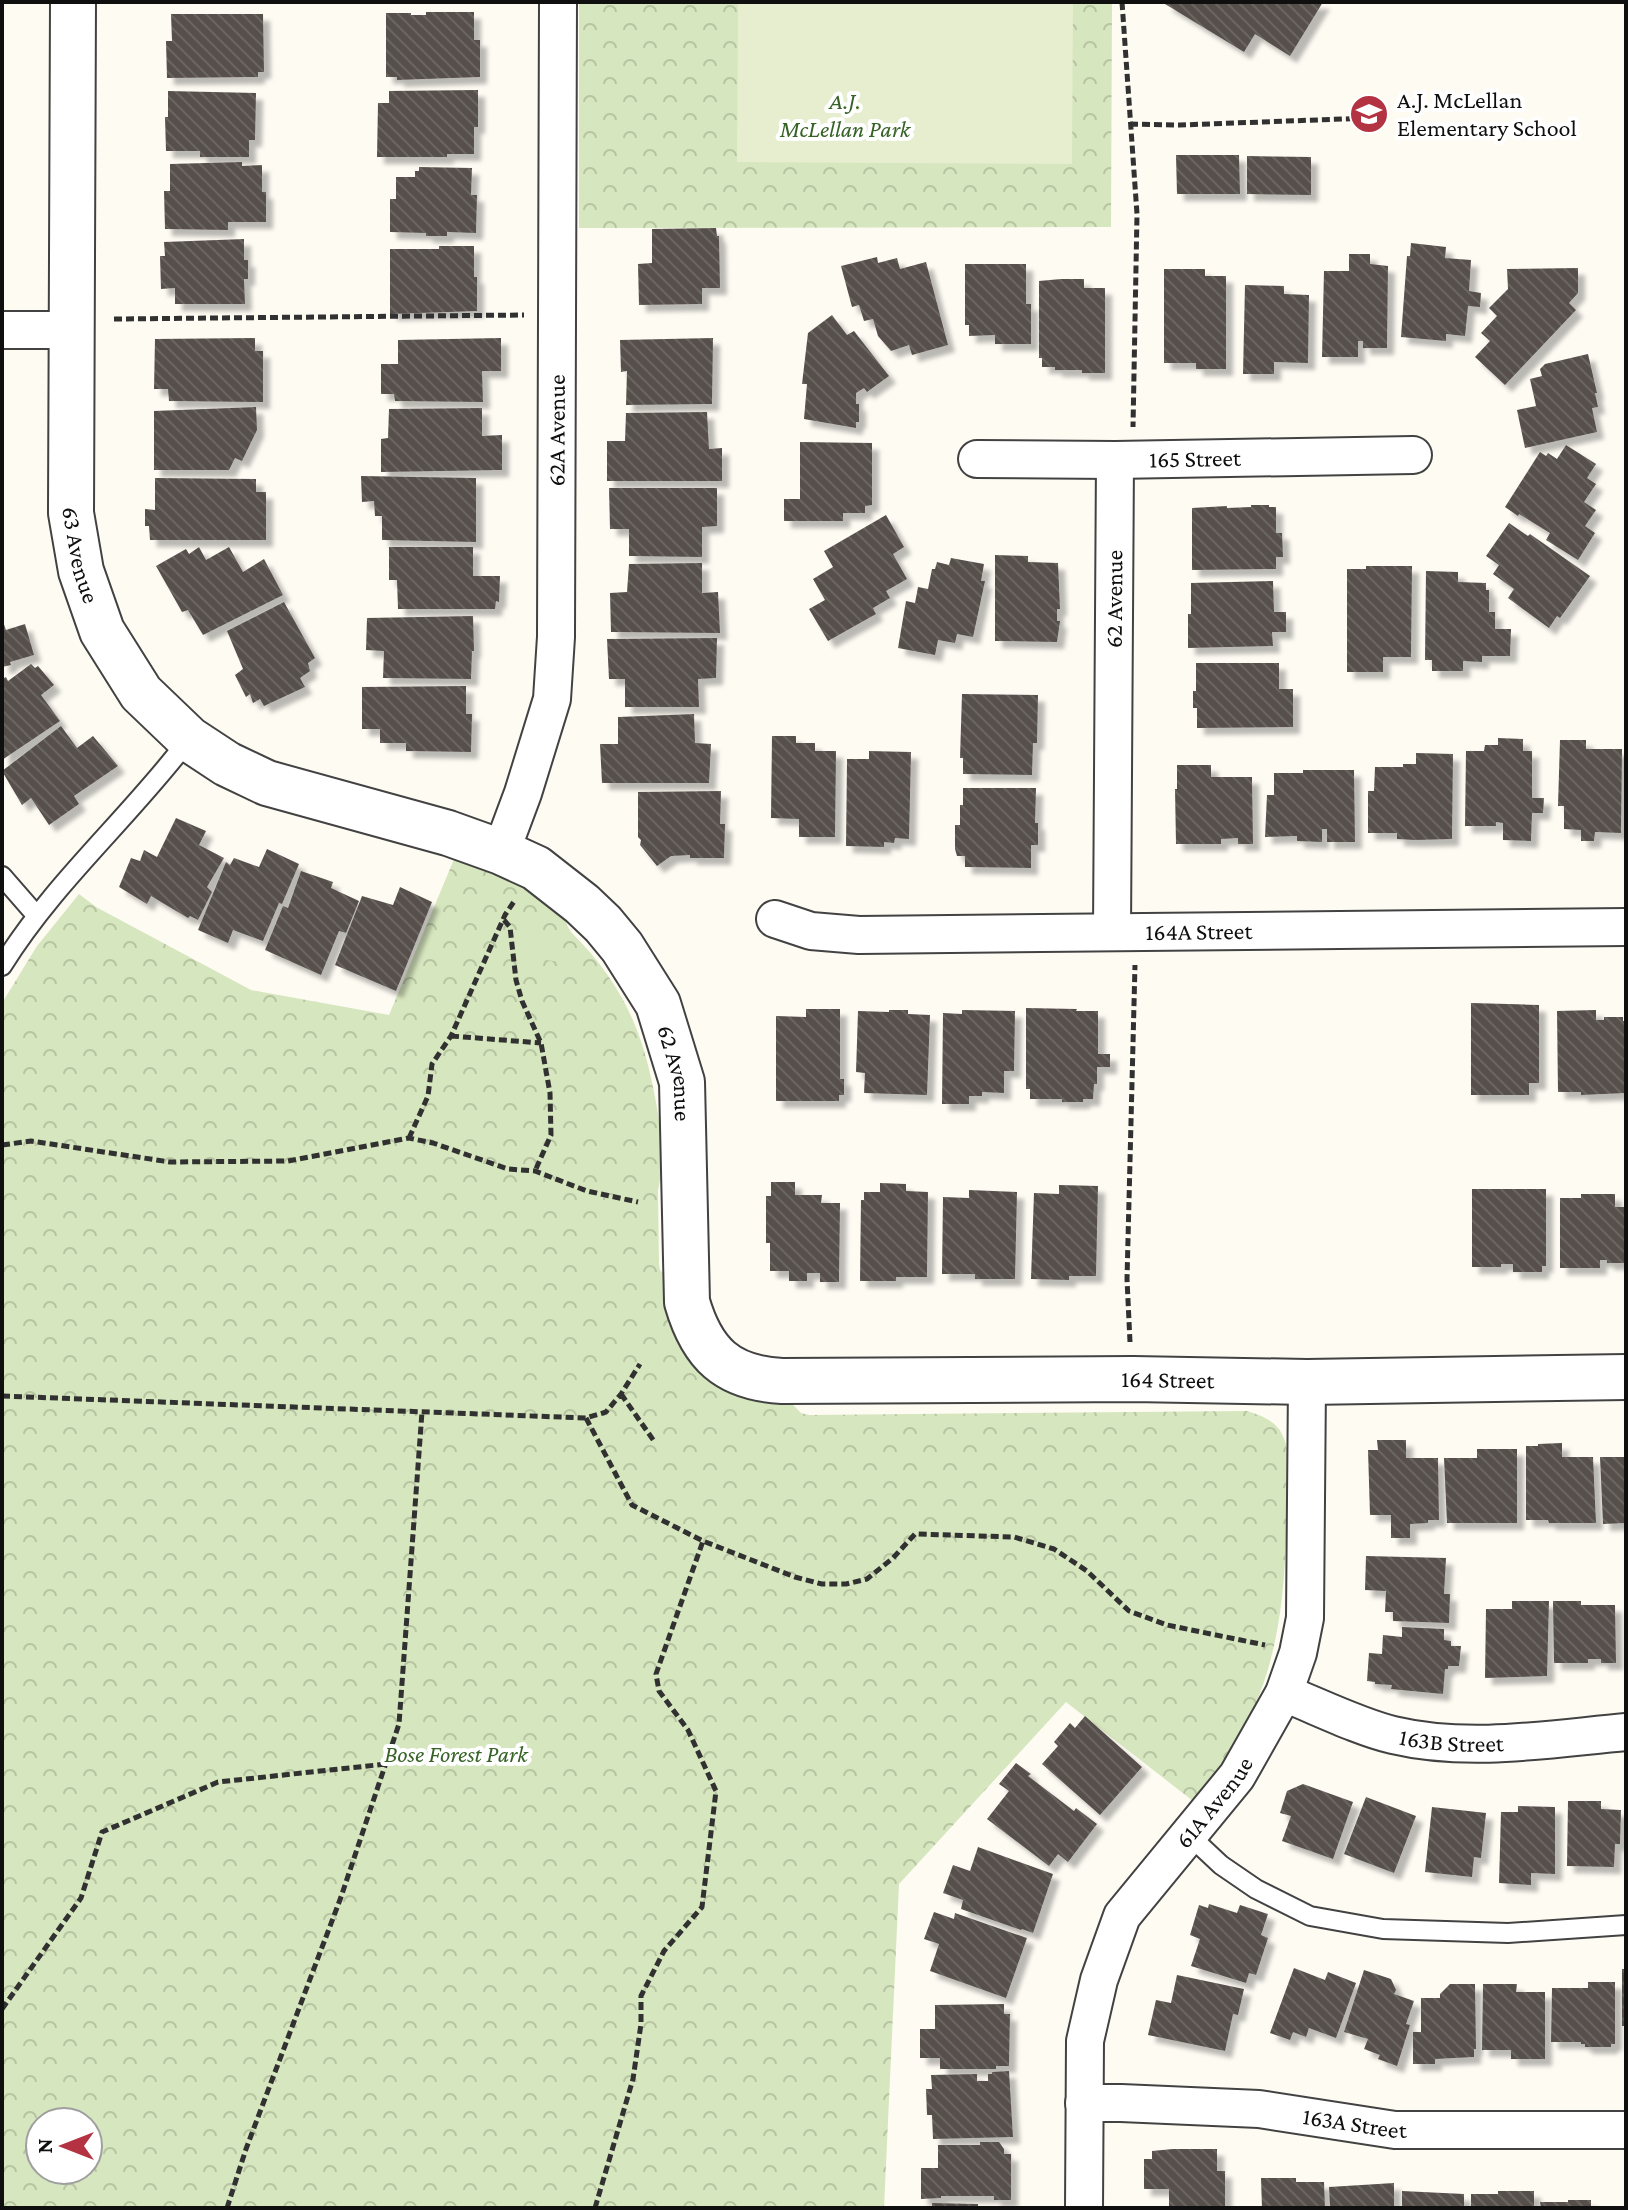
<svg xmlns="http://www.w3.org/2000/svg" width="1628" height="2210" font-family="'Crimson Pro',serif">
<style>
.park{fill:url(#park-crowns);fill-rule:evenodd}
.garden{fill:#d6e6be}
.pitch{fill:#e6eecf}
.building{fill:url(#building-back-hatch);filter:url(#shadow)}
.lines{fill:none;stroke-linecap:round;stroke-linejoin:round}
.service-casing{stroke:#424242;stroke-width:22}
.minor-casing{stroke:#424242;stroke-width:40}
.tertiary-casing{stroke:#424242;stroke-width:48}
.path{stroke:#313131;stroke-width:5;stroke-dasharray:8 4;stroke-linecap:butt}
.service{stroke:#fff;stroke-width:18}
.minor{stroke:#fff;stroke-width:36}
.tertiary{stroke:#fff;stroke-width:44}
.labels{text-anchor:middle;stroke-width:8;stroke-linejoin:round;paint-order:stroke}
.poi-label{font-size:24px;fill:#0f0f0f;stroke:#fff;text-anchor:start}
.park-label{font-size:24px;font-style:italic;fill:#366225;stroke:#fff}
.street-label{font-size:24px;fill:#0f0f0f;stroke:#fff}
</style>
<defs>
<pattern id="park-crowns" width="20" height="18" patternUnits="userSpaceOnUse" patternTransform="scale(2)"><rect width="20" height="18" fill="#d6e6be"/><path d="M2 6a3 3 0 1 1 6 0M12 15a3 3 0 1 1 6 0" fill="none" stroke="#b6c4a2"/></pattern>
<pattern id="building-back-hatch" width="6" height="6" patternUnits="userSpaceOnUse" patternTransform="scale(2)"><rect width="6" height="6" fill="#57504c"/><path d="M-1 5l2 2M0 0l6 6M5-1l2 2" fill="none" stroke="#6a6561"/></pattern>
<filter id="shadow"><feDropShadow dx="7" dy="7" stdDeviation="2" flood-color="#0004"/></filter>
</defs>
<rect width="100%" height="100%" fill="#fefbf3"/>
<path class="park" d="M579 2H1112L1111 227 579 228Z
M457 852 521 880 566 916 567 925 571 932C646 1007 651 1070 667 1170L660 1180 658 1191 659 1264 660 1270 801 1413 809 1415 1247 1411C1273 1419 1284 1427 1288 1455 1285 1591 1290 1691 1193 1801L1066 1702 899 1884 884 2208H2V1003L37 946 79 894 96 907 251 990 389 1015ZM40 2122H88V2170H40Z"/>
<path class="garden" d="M517 930 533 933 558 945 566 963 546 960 520 951Z"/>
<path class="pitch" d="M738 2H1073L1072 164 737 162Z"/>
<path class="building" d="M1166 2H1323L1290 56 1255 34 1244 52 1165 4Z
M426 12H474V40H480V77L397 80V77H386V13H411V15H426Z
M171 14H263L264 72H258V77L167 78 166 41H172Z
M478 90V127H474V154H447V157H377L378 103H389V91Z
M168 91 256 93 255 140H249V157H200V151H166L165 117H168Z
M1176 155H1239L1240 194H1177Z
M1247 156 1311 157V195L1247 194Z
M242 162V166L262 165V192H266V222H228V230L165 229 164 191H170V164Z
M419 167 472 168 471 195H477L476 233 447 232V236H426V233L390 232V199H396V177H415V171H419Z
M716 228 717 236H719L720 288H702V304L639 305 638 264 652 263V229Z
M244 239V260H248V279H244L245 304H175V288L161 289 160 256H165L164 242Z
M1411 243 1446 247 1445 258 1471 260 1469 291 1481 293 1480 307 1468 306 1465 336 1446 334V341L1401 337 1407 256H1410Z
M439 246H474V277H477V311L390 314V249H439Z
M1349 254H1370V264L1388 266 1387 348H1363V341H1358V357H1322L1324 271H1349Z
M877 257 878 263 897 258 900 269 926 262 948 345 912 355 909 345 891 351 878 336 873 319 864 321 859 305 852 307 841 266Z
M965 264H1026V304H1031V344H995V335L969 336V325H965Z
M1578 268V293L1569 303 1576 310 1505 385 1475 357 1490 341 1481 333 1497 316 1489 308 1508 289 1507 269Z
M1164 269H1205V276H1226V369H1196V363H1164Z
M1061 279H1084V288H1105V373H1082V370H1055V367H1042V358H1039V281Z
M1245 285 1284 286V294L1309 295 1308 363 1274 362V374H1243Z
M832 315 847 335 854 331 889 376 867 392 864 388 856 393V404H859V422H856V428L804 419 807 384H802L808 333Z
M255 338V351H263V402L169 401 168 389H154L155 339Z
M501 338V371H482L483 402 395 401 394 394H381V364H398V340Z
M713 338 712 404 626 405 627 371 621 372 620 340Z
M1588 354 1597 393H1595L1598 407 1592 408 1597 432 1525 448 1517 410 1536 406 1530 379 1542 376 1540 369 1545 364Z
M256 407 257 430 242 461 235 458 229 470H154V411Z
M482 408V436L502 435V470L381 472V439L388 438 389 409Z
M707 412 709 449 722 448V481H607V441H625L626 413Z
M800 442 872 443V505L865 506V513H843V521H784V499H800Z
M1566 445 1596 464 1587 478 1596 484 1584 502 1596 510 1585 526 1595 533 1578 560 1546 540 1550 533 1519 514 1518 516 1505 507 1540 452 1546 456 1548 453 1557 459Z
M361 476 476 478V542L382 540V516H375L374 501 362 502Z
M155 478 256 479V492H266V540H150L149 526H145V509L155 510Z
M609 488H717V526L702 527V557L629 556V529H610Z
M1251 505H1269V507H1276V533H1282L1283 557H1276V569L1192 570V508L1227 506V508L1251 507Z
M886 515 904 547 893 554 907 579 886 591 890 598 873 608 876 614 828 641 809 609 825 600 813 579 833 567 824 551Z
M1509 523 1528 536 1530 534 1590 576 1560 618 1557 616 1549 628 1508 598 1514 589 1493 574 1499 565 1486 556Z
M199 547 206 560 229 547 243 572 264 559 283 595 203 635 188 610 182 612 156 566 186 549 189 554Z
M389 547H473V576H500L499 602 496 601 495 609H398L397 580H389Z
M995 555 1028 556V562L1058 563 1060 609H1057V621H1060L1057 642 995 641Z
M951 558 984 564 981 581H985L973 637 957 634 955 643 938 640 935 655 898 648 906 601 915 603 918 587 928 589 932 569H935L937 562 949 565Z
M702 563V593L718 592 720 633 611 632 610 593 627 592 629 564Z
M1366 566H1412L1411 657H1383V672H1347V569H1366Z
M1426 571 1458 572V582L1486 583V590H1489V612H1495V629H1511L1510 656H1482V662L1463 661V671H1432V660H1425Z
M1273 581 1274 612H1286V632H1272L1273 646 1188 648V614H1191V583Z
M284 602 315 658 308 663 310 671 300 678 305 687 264 706 260 699 253 703 250 694 246 697 235 675 243 669 227 631Z
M473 616 474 651H472L471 679 383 678 384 651 366 650 367 618Z
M2 619 6 630 25 624 34 655 10 662 11 665 2 667Z
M717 638 716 678 698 679 699 707H625V679H609L607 639Z
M1196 663H1279V689H1293V727L1197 728V708H1193V691H1196Z
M31 664 35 668 38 666 54 685 41 695 60 721 2 760V679L6 677 8 681Z
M466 686V714H472L471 752 406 751V743H380V729H362V687Z
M962 694 1038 695 1037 743H1033L1032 775 963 774V758H960Z
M694 714 695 743 711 744 709 783H602L600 744H618V717Z
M61 726 77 748 93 736 118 766 74 796 79 804 49 825 31 798 22 805 2 771Z
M772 736H796V743H815V751H836L835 837H799V819L771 818Z
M1498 738 1523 739V751H1532V798H1544L1543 813H1532L1531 841 1503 840V823L1496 822V826H1465L1466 751H1484L1485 745H1498Z
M1560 740H1586V749H1622L1621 833 1595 832 1594 841H1581V830L1564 829V806H1558Z
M869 751 911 752 909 839 895 838 894 843 884 842V847L846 846 847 759H869Z
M1416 753 1453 754 1452 839 1415 840 1397 839V833H1368V791H1374L1375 767H1403V764H1416Z
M1177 765H1211V777H1252L1253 844H1238V838L1221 839V844H1176L1175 789H1177Z
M1303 770H1354L1355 842H1327V829H1322V842L1297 841V836L1265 837 1267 795H1274V773H1303Z
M963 788H1036L1035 823H1038V845H1031V868L965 867V856H957L955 849V825H960V805H963Z
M721 791 720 824H725L724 858H690V855L671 856 657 866 640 845 641 840 638 837V792Z
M176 818 206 831 199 845 224 858 207 887 212 892 198 920 190 916 188 918 151 896 147 904 119 887 131 858 140 861 144 850 157 857Z
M267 849 299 864 282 904 279 903 263 941 233 930 228 943 198 930 226 862 230 865 234 858 259 867Z
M301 871 333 882 331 888 359 901 346 933 339 931 321 975 265 950 283 906 288 908Z
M400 887 432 902 396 991 335 965 362 896 393 905Z
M1471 1003 1539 1005V1083H1529V1095H1471Z
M1026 1008 1077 1009 1076 1011H1098V1054H1110V1067H1097V1084H1094L1093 1099H1083V1102H1062V1099H1030V1089H1026Z
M806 1009H840V1079H844V1095H839V1101H776V1016L806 1017Z
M889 1010H908V1014L930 1015 927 1095 864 1093 865 1073 856 1072 858 1011 889 1012Z
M962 1010 1015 1011 1014 1071H1004V1093L982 1092V1096H969V1104H942L943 1013 962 1014Z
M1596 1010V1020H1604V1017H1623V1021H1626V1093L1581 1095V1092H1558L1557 1011Z
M771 1182H795V1195H822L821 1203H840L839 1282H820V1273H807V1281H789V1271H770V1243H766V1196H771Z
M880 1183 906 1184V1191L928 1192 927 1277H896V1281H860L861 1200H864V1192H880Z
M1059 1185 1098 1186 1096 1276H1069V1280L1031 1279 1034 1193 1059 1194Z
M1472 1189H1546V1266H1542V1272H1513V1264H1501V1267H1472Z
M969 1190 1017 1192 1015 1279H975V1274H942L943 1197 969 1198Z
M1581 1194H1615V1207H1626V1263H1607V1260H1600V1268H1560V1198H1581Z
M1377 1440H1406V1458H1438L1439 1520H1428V1523L1410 1524V1538H1391V1515H1370L1368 1450H1378Z
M1562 1443V1457H1593L1596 1523H1549L1548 1520H1526V1446H1538V1444Z
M1477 1449H1517V1523H1447L1444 1458H1477Z
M1600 1457H1626V1523L1603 1524Z
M1366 1556 1446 1558 1444 1594H1450L1449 1623 1393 1621V1612H1385L1386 1591 1365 1590Z
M1512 1601H1549L1547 1676 1485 1678 1486 1609H1512Z
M1553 1601H1581V1605H1615L1616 1663H1601V1659H1588V1663H1554Z
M1402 1627 1444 1629V1640L1451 1641V1646H1461L1459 1666H1448V1669H1445L1443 1694 1391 1689 1392 1685 1375 1684V1682L1367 1681 1369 1653 1382 1654 1383 1635 1402 1637Z
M1085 1716 1142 1767 1100 1815 1042 1764 1058 1746 1054 1742 1070 1723 1075 1728Z
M1016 1763 1031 1774 1028 1776 1074 1811 1076 1808 1097 1824 1068 1862 1058 1854 1049 1866 987 1819 1009 1791 999 1784Z
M1303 1784 1353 1802 1333 1859 1282 1841 1291 1816 1280 1813 1287 1791Z
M1366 1797 1416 1816 1394 1873 1344 1854Z
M1568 1801H1601V1809L1621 1810 1620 1844H1615L1614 1867 1567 1866Z
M1518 1806 1555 1807V1874L1531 1873V1885L1499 1883 1501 1812H1518Z
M1432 1807 1486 1813 1481 1858 1474 1857 1472 1877 1425 1872Z
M978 1847 1053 1874 1033 1933 1022 1929 1021 1930 961 1909 963 1900 943 1893 953 1865 970 1871Z
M1209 1904 1237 1913 1240 1905 1268 1914 1261 1935 1268 1938 1256 1975 1249 1973 1246 1983 1191 1966 1200 1939 1190 1935 1199 1905 1208 1908Z
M934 1912 954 1919 955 1913 1027 1938 1006 1998 930 1971 939 1944 924 1939Z
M1294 1968 1325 1980 1328 1972 1356 1983 1336 2038 1309 2028 1306 2037 1293 2032 1290 2040 1270 2033Z
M1622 1969H1626V2026H1622Z
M1364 1970 1391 1979 1396 1990 1394 1994 1414 2001 1406 2024 1410 2025 1397 2066 1378 2059 1380 2055 1364 2049 1368 2039 1344 2032Z
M1177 1975 1244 1989 1238 2015 1233 2014 1225 2051 1148 2035 1156 2000 1171 2003Z
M1588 1982H1615V2044H1611V2047H1585V2044H1581V2042H1551L1552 1988H1588Z
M1450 1984H1475L1476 2049H1474V2057L1435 2059V2064H1413V2032H1421V1998H1440V1994Z
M1483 1984H1517L1516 1992H1545V2059H1511V2050H1482Z
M1004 2004V2014H1010L1009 2066H996V2069H940V2058H920V2029H935V2005Z
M1009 2071 1013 2137 933 2139 932 2115H927L926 2089H932L931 2075 977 2074V2081H988V2074H992V2072Z
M980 2142H999L1004 2149V2154H1011V2200H994V2196H941V2198L921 2199V2168H938V2145H980Z
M1173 2149H1217V2171H1225V2207L1169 2208V2189H1144V2159H1152V2151Z
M1261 2178H1296V2182H1324L1325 2208H1262Z
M1394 2183V2208H1330L1329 2187Z
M1402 2191 1464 2194V2208H1402Z
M1498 2191H1534V2208H1471V2194H1498Z
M1568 2200H1591V2208H1541L1540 2202H1568Z
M932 2203 978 2204V2208H932Z"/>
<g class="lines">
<defs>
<path id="service" d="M2 876 36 915
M2 966C54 882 130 817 189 739
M1189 1835 1221 1865 1256 1889 1310 1916 1383 1929 1508 1933 1626 1925"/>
<g id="minor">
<path d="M2 330H71"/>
<path id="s1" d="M977 459 1115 460 1413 455"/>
<path id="s2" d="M501 852 523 793 552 699 556 637 558 2"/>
<path id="s3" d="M775 919 811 931 859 935 1626 927"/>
<path id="s4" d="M1112 931 1115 460"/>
<path id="s5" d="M1284 1693C1317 1706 1359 1727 1393 1735 1469 1753 1549 1739 1626 1732"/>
<path id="s6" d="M1084 2103H1121L1259 2109 1395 2130H1626"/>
<path id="s7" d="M1084 2208 1085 2041 1099 1980 1122 1916 1237 1776 1284 1693 1298 1653 1305 1618 1307 1382"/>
</g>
<g id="tertiary">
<path id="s8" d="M73 2 71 513 81 571 102 631 141 693 189 739 227 764 267 783 448 833 501 852 536 868 582 904 603 924 622 947 658 1004 682 1082 687 1302C702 1354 727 1378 782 1381L1133 1379 1307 1382 1626 1377"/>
</g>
</defs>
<use href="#service" class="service-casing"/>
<use href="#minor" class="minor-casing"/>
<use href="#tertiary" class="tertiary-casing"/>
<path class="path" d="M1122 2 1137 214 1133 427
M1130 124 1180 125 1370 118
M114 319 524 315
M504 920 510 927 516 980 522 1001 541 1043 550 1093 551 1135 535 1171
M451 1036 541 1043
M409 1138 428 1096 432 1064 451 1036 505 915 515 900
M2 1145 31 1141 170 1162 288 1161 409 1138 433 1143 508 1169 535 1171 587 1191 638 1202
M1130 1342 1127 1279 1135 965
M621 1394 654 1441
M2 1396 586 1418 606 1412 621 1394 640 1364
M586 1418 632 1505 703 1541 795 1577 822 1584H846L867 1579 893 1558 915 1534 1014 1537 1054 1549 1087 1571 1129 1611 1167 1625 1265 1645
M2 2009 81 1898 102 1832 218 1782 386 1764
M227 2208 246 2149 341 1897 399 1724 422 1412
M595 2208 633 2079 641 2024V1996L664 1951 702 1907 716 1791 688 1730 659 1691 656 1674 703 1541"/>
<use href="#service" class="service"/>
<use href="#minor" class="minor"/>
<use href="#tertiary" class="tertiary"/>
</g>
<defs>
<symbol id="school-disc" viewBox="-11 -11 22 22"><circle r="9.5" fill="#b33342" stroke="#fff"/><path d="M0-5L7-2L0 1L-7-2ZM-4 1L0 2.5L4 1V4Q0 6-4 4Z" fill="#fff"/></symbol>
</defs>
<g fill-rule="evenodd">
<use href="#school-disc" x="1347" y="92" width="44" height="44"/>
</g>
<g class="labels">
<g class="poi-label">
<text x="1397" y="108">A.J. McLellan<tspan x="1397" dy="28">Elementary School</tspan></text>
</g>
<g class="park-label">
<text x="845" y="109">A.J.<tspan x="845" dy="28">McLellan Park</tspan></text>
<text x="456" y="1762">Bose Forest Park</text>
</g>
<g class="street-label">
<text dy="8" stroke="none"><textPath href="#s2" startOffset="430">62A Avenue</textPath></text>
<text dy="8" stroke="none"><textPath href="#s1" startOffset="218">165 Street</textPath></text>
<text dy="8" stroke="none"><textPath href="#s8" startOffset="554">63 Avenue</textPath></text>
<text dy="8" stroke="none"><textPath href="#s4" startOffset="332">62 Avenue</textPath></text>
<text dy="8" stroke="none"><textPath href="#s3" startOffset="426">164A Street</textPath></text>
<text dy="8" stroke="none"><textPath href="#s8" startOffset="1402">62 Avenue</textPath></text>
<text dy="8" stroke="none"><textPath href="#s8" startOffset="2152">164 Street</textPath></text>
<text dy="8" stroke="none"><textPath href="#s5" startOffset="176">163B Street</textPath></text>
<text dy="8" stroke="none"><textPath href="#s7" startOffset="444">61A Avenue</textPath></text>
<text dy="8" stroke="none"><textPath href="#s6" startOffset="272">163A Street</textPath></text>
</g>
</g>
<rect width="1628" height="2210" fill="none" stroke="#0f0f0f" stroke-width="8"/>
<g transform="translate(64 2146) rotate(270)"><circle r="38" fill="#ffffff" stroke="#9f9f9f" stroke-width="2"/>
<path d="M0-6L14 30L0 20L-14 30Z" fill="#b33342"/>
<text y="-12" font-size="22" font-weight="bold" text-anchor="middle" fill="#0f0f0f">N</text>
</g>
</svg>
